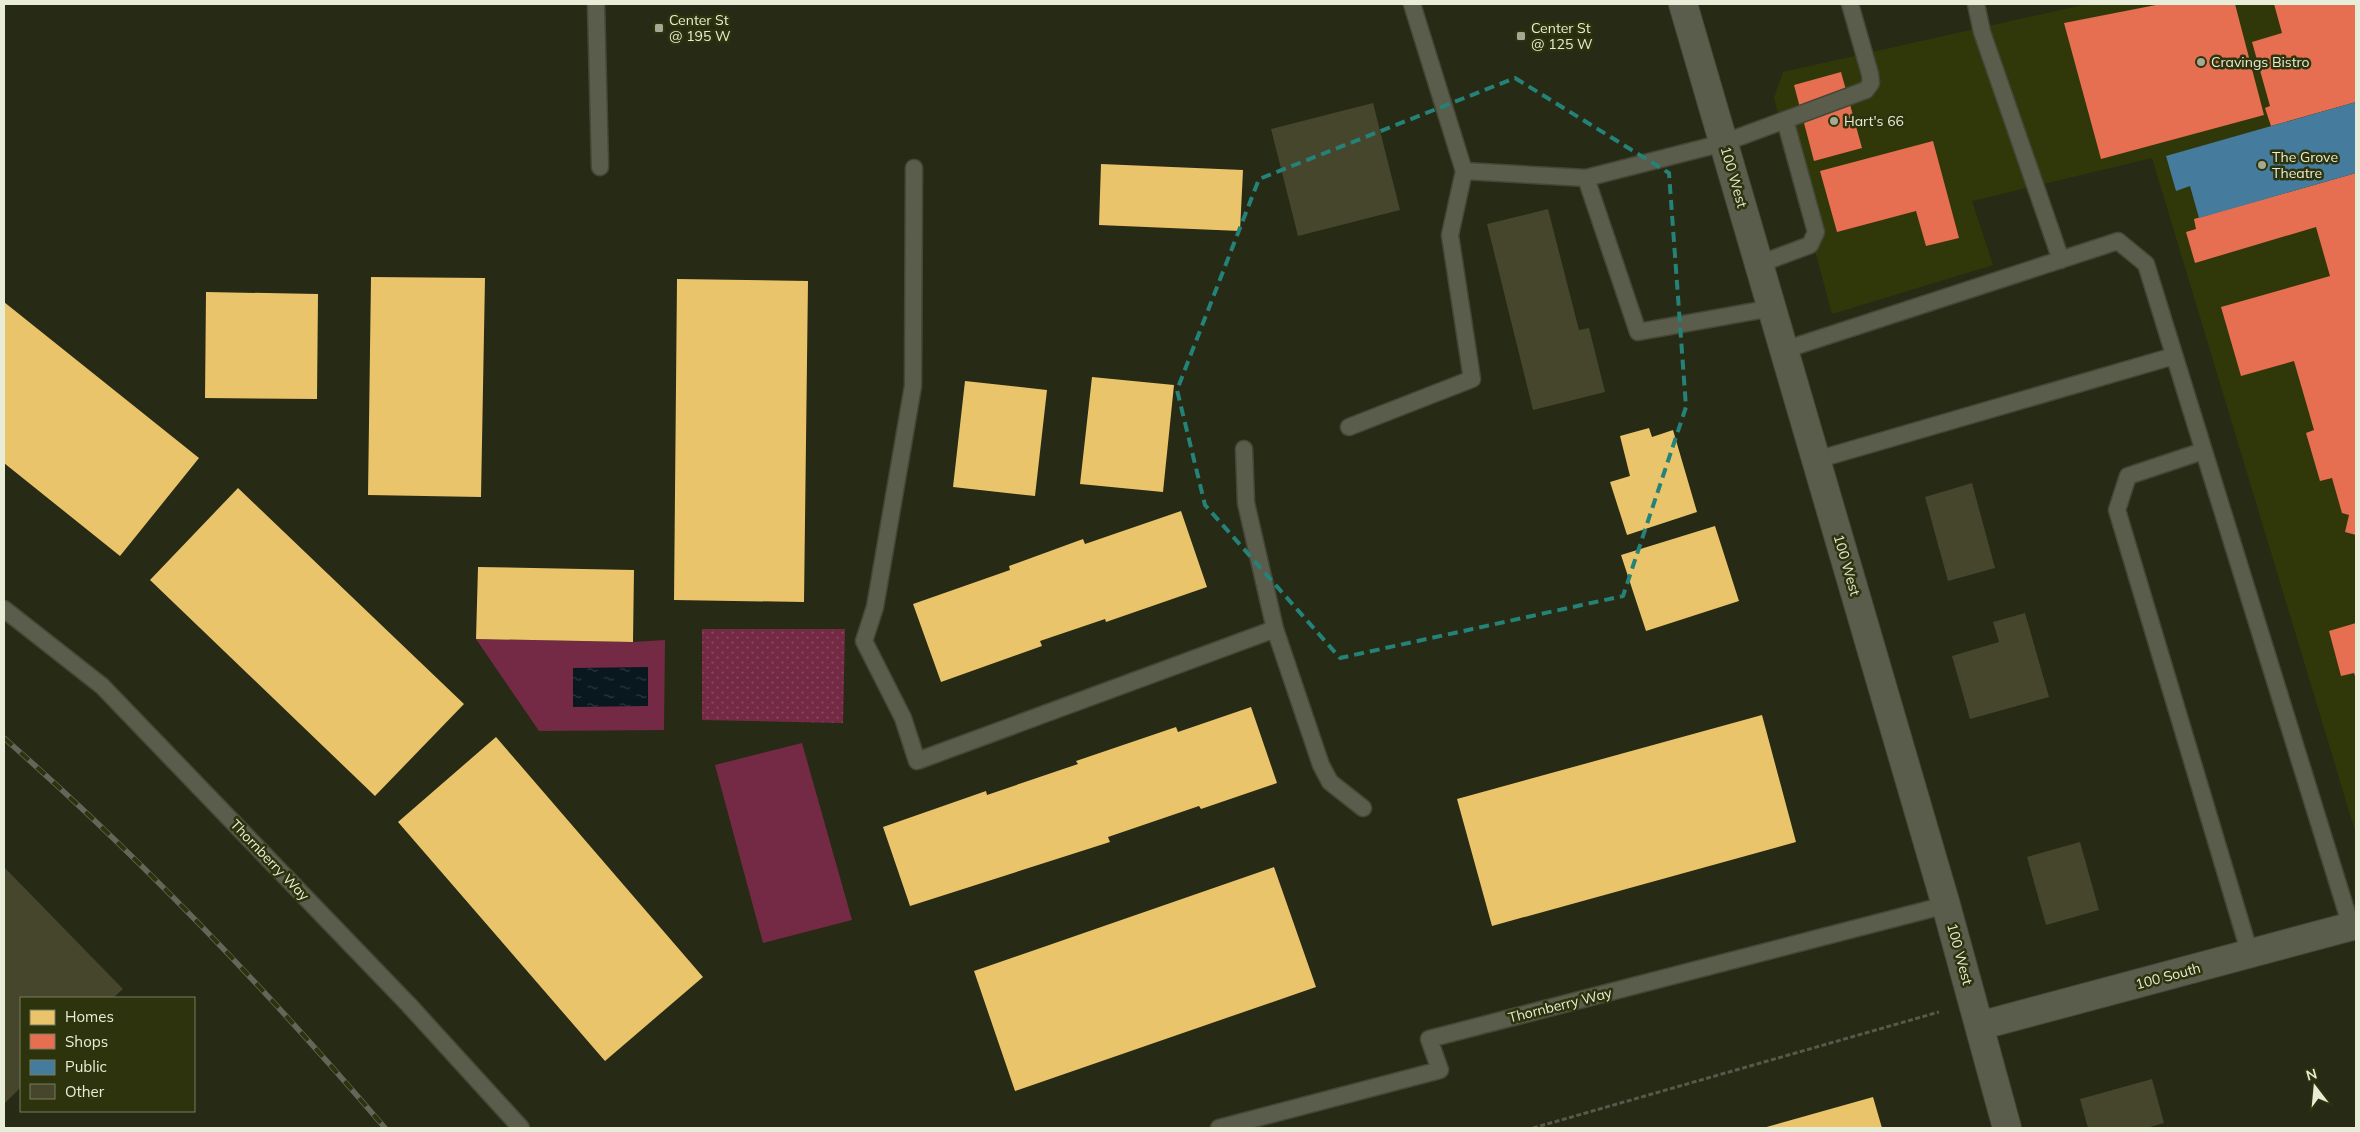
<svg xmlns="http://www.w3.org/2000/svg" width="2360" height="1132" font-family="Mulish,sans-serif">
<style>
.built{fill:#303809}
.grass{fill:#742a45}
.park{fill:url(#park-dots)}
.water{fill:url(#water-ripples)}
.homes{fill:#e9c46a}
.shops{fill:#e76f51}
.public{fill:#457b9d}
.building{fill:#46462d}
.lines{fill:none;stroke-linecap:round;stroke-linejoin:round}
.service-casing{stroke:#434736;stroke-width:19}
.minor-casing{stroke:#434736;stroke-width:30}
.path{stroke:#57594b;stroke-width:3;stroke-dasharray:5 2.5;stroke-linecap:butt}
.service{stroke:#5a5c4c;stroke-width:16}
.minor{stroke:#5a5c4c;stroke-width:28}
.rail-casing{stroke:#636658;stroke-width:5.5}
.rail{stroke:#2d330c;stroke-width:4;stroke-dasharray:11;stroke-linecap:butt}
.marked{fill:none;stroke:#258278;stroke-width:4;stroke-dasharray:10 6;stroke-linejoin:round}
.poi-dot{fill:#a4a993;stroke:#2d330c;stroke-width:2}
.labels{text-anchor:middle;stroke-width:5;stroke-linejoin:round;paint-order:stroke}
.poi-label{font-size:14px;fill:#e8edd7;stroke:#2d330c;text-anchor:start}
.street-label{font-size:14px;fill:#e8edd7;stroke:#2d330c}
</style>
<defs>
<pattern id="park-dots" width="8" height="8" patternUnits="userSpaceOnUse" patternTransform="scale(1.25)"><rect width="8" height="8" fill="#742a45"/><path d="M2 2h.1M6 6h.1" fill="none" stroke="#88495f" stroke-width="1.8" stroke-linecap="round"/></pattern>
<pattern id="water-ripples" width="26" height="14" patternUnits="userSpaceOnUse" patternTransform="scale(1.25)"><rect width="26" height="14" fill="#09171e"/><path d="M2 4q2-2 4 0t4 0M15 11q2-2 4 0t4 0" fill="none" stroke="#2d393e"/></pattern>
</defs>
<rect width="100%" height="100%" fill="#272a15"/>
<path class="built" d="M2087 4H2356V834L2152 158 1972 201 1993 265 1832 314 1774 98 1783 72Z"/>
<path class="grass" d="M476 639 633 642 665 640 664 730 539 731Z
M802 743 852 920 763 943 715 765Z"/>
<path class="park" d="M702 629H845L843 723 702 720Z"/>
<path class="water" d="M648 667V706L573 707V668Z"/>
<path class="homes" d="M1101 164 1243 170 1240 231 1099 225Z
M371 277 485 278 481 497 368 495Z
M677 279 808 281 804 602 674 600Z
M206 292 318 294 317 399 205 398Z
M4 302 199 458 120 556 4 463Z
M1092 377 1174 385 1163 492 1080 484Z
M965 381 1047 390 1035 496 953 487Z
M1649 428 1652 437 1673 430 1697 512 1627 535 1610 482 1630 476 1620 436Z
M238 488 464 704 375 796 150 580Z
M1181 511 1207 587 1106 622 1105 619 1040 641 1042 646 941 682 913 604 1010 570 1009 566 1083 539 1085 544Z
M1715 526 1739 601 1646 631 1621 555Z
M478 567 634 570 633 642 476 639Z
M1251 707 1277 783 1201 809 1199 806 1108 837 1110 842 910 906 883 827 986 791 987 795 1078 764 1076 761 1176 727 1178 732Z
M1762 715 1796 842 1492 926 1457 799Z
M496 737 703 977 605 1061 398 822Z
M1274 867 1316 987 1015 1091 974 971Z
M1873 1097 1882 1128H1763Z"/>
<path class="shops" d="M2161 4H2235L2264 115 2101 159 2064 23Z
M2274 4H2356V102L2271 126 2265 108 2270 106 2252 42 2282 33Z
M1841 72 1862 148 1814 161 1794 85Z
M1933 141 1959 238 1926 246 1916 211 1837 232 1820 171Z
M2356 173V535L2345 532 2349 515 2342 513 2332 478 2320 481 2306 433 2314 430 2294 361 2241 376 2221 307 2330 276 2316 227 2195 263 2186 232 2196 229 2194 219Z
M2356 623V679L2354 673 2341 676 2329 631Z"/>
<path class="public" d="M2356 102V173L2199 218 2190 186 2176 191 2166 156Z"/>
<path class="building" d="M1373 103 1400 210 1298 236 1271 129Z
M1548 209 1579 330 1589 328 1605 392 1533 410 1487 224Z
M1972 483 1995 568 1948 581 1925 497Z
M2025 613 2049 697 1970 719 1952 656 1999 642 1993 622Z
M2080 842 2099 910 2046 925 2027 857Z
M4 867 123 989 113 998H21V1087L4 1104Z
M2152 1079 2164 1123 2150 1127 2151 1128H2088L2080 1099Z"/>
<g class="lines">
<defs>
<path id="service" d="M596 4 600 167
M1412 4 1464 171 1586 178 1723 143 1866 90 1871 83 1870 74 1850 4
M1976 4 1982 32 2061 260
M914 168 913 386 875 607 864 641 903 718 917 761 1275 629
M1586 178 1638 332 1772 308
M1759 264 1810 245 1816 232 1785 120
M1784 350 2118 241 2146 264 2351 926
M1349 427 1472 379 1450 235 1464 171
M1244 449 1246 503 1275 629 1321 765 1330 782 1363 808
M2203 451 2128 476 2117 510 2250 954
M1816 460 2174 356
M4 609 102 686 409 1005 521 1128
M1219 1128 1440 1070 1429 1039 1946 905"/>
<path id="minor" d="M1683 4 1946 905 2007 1128
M1979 1026 2356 925"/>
</defs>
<use href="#service" class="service-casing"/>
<use href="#minor" class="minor-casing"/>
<path class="path" d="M1533 1128 1939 1012"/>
<use href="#service" class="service"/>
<use href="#minor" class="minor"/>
<defs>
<path id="rail" d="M4 738C141 858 267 990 385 1128"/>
</defs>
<use href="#rail" class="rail-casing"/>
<use href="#rail" class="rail"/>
</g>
<path class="marked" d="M1515 78 1669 173 1686 407 1623 596 1340 658 1205 505 1177 390 1259 179Z"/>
<g class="poi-dot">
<rect x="654" y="23" width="10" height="10" rx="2.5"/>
<rect x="1516" y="31" width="10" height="10" rx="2.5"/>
<circle cx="2201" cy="62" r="5"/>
<circle cx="1834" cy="121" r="5"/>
<circle cx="2262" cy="165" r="5"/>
</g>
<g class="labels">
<g class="poi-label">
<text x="669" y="25">Center St<tspan x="669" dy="16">@ 195 W</tspan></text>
<text x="1531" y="33">Center St<tspan x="1531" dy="16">@ 125 W</tspan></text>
<text x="2211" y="67">Cravings Bistro</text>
<text x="1844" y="126">Hart's 66</text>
<text x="2272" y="162">The Grove<tspan x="2272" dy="16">Theatre</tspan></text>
</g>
<g class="street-label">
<text transform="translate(1734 177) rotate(74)" y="5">100 West</text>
<text transform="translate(1847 565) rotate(74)" y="5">100 West</text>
<text transform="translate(270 860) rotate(46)" y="5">Thornberry Way</text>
<text transform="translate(1960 954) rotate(75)" y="5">100 West</text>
<text transform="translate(2168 976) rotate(-15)" y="5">100 South</text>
<text transform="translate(1560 1005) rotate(-14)" y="5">Thornberry Way</text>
</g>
</g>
<rect width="2360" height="1132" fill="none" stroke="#e8edd7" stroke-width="10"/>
<rect x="20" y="997" width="175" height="115" fill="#2d330c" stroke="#787d5d"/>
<rect x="30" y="1010" width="25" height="15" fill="#e9c46a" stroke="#787d5d"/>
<text x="65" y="1022" font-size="15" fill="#e8edd7">Homes</text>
<rect x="30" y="1034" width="25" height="15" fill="#e76f51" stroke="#787d5d"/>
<text x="65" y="1047" font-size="15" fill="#e8edd7">Shops</text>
<rect x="30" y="1060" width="25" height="15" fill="#457b9d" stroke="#787d5d"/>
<text x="65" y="1072" font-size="15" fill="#e8edd7">Public</text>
<rect x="30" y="1084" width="25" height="15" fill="#46462d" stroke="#787d5d"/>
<text x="65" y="1097" font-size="15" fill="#e8edd7">Other</text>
<g transform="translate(2315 1087) rotate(344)" stroke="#2d330c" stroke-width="4" paint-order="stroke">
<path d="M0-4L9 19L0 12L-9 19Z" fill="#e8edd7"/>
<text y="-8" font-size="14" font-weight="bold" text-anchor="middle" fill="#e8edd7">N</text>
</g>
</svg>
